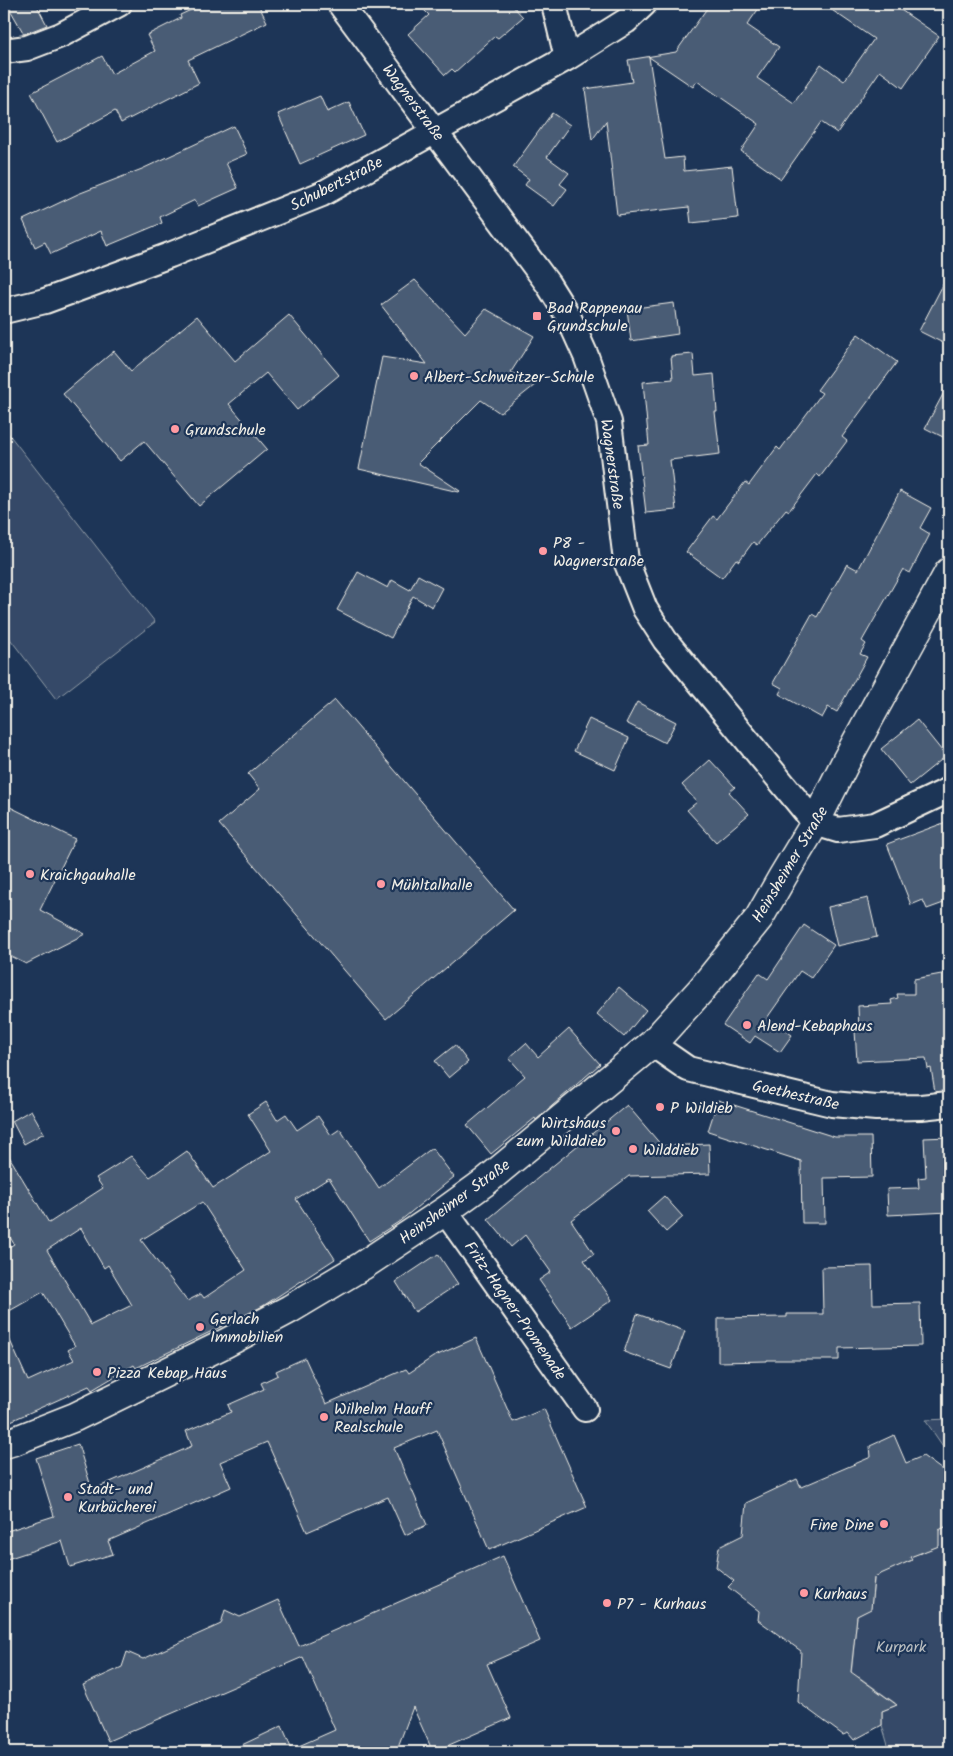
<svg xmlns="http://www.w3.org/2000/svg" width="953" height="1756" font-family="Kalam,sans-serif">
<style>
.green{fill:#354a67;stroke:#949ea8}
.building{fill:#485b74;stroke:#f4f1e8;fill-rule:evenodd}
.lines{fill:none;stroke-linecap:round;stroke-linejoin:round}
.street-casing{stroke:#f4f1e8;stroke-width:28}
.secondary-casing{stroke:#f4f1e8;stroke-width:31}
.street{stroke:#1d3557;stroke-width:24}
.secondary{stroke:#1d3557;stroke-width:28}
.poi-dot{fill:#ff9aa2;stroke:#1d3557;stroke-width:2}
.labels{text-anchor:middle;stroke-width:4.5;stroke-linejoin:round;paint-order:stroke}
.street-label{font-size:16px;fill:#f4f1e8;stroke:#1d3557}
.poi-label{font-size:16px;fill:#f4f1e8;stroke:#1d3557;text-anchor:start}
.park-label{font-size:16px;fill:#bbbfc1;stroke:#1d3557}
</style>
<rect width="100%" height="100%" fill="#1d3557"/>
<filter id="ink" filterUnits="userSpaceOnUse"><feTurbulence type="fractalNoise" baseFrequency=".02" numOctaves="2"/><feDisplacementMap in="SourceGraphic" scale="10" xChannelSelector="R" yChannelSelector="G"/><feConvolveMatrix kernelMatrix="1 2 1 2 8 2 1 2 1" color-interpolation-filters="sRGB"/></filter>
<g filter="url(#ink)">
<path class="green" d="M4 428 155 622 56 699 4 631Z
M949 1419V1455L925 1420Z
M949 1525V1752H890L882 1725V1711L895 1706V1703L859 1677 856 1679 851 1675 857 1616 871 1608 875 1573 911 1561 910 1557 938 1546 939 1530Z"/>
<path class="building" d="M7 4H36L47 25 24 34Z
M204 4H258L267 22 188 60 199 83 121 123 115 111 57 142 31 93 102 56 112 74 155 51 147 35 181 18 180 15Z
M418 4H511L523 17 498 38 495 36 455 72 452 69 445 75 408 34 429 15Z
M710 4H762L747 25 779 47 757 78 794 103 821 64 844 81 874 39 823 4H892L939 36 903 88 880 71 837 133 821 122 781 179 741 151 759 124 697 81 693 87 649 57 665 159 683 157 684 171 732 166 738 218 691 223 689 207 617 215 606 121 592 140 585 89 632 82 628 60 676 52Z
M320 96 327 112 349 102 364 135 300 164 278 114Z
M552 113 570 125 547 157 569 173 560 184 567 189 554 206 525 185 529 179 513 167Z
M234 126 247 154 226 163 238 188 198 206 195 200 160 217 162 223 107 246 101 231 51 254 45 242 35 247 23 220 78 194 142 169Z
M949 273V346L919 331Z
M415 280 465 333 486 309 534 336 511 372 535 385 500 413 481 400 418 463 460 491 459 492 359 469 382 357 427 364 381 305Z
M674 303 678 334 631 341 627 309Z
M289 315 339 375 297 410 266 373 229 404 267 449 199 506 144 441 120 461 63 394 114 351 131 371 197 316 235 361Z
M858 334 897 362 842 437 847 441 820 477 817 474 789 511 786 509 757 545 753 542 739 561 736 559 722 578 686 552 713 516 717 519 745 482 749 485 777 447 780 450 822 393 817 390Z
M693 354 695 376 714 374 717 412H715L720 454 670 460 676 510 646 513 638 446 649 445 643 382 673 379 671 356Z
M949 383V440L925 428Z
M900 491 931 508 920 528 930 534 910 573 903 569 862 641 866 644 860 654 867 657 837 712 828 707 822 718 779 694 782 688 773 683 812 614 817 617 847 564 858 570Z
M358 572 388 588 392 580 410 590 418 575 442 588 432 607 413 596 391 638 337 610Z
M335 700 514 910 386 1019 219 824 260 789 248 774Z
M637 702 676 722 665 743 626 723Z
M589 719 629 738 615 770 574 751Z
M917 720 946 756 910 785 881 749Z
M710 760 735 787 729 792 749 814 716 842 687 810 697 802 682 785Z
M4 804 75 839 40 910 85 934 26 964 4 953Z
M949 821V901L927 909 923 900 911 905 887 844Z
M868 898 877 937 837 946 828 907Z
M804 925 834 945 811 978 800 971 767 1018 792 1035 780 1052 755 1036 750 1043 723 1025 759 973 768 979Z
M947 973 949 985V1091L935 1092 931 1068 928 1069 926 1058 857 1061 855 1031H859L858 1006 892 1004 891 1000 898 998 897 994H914V979Z
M619 987 646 1010 624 1037 597 1014Z
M569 1029 600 1064 536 1120 535 1118 491 1154 467 1125 525 1076 509 1058 526 1043 538 1057Z
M455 1045 468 1062 449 1078 435 1061Z
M718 1100 835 1137H871L872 1177 824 1178 825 1223H802L801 1161 708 1131Z
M266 1102 277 1120 286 1114 297 1130 318 1116 331 1135 340 1129 379 1188 432 1148 454 1177 400 1221 369 1241 329 1178 296 1199 335 1259 263 1306 243 1316 136 1368 134 1365 92 1390 89 1386 4 1424V1327L28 1381 74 1360 68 1350 75 1346 43 1292 4 1314V1250L14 1244 4 1227V1148L49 1223 103 1188 96 1178 131 1156 150 1177 187 1151 213 1188 271 1151 248 1114ZM202 1202 246 1270 204 1298 201 1294 187 1301 141 1240ZM81 1228 104 1268 108 1265 132 1305 91 1325 47 1250Z
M627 1105 662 1146 709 1144 710 1174 629 1176 571 1220 594 1254 584 1260 612 1300 572 1327 539 1280 551 1272 525 1235 511 1247 488 1219Z
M31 1110 44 1133 24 1144 12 1121Z
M949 1137V1212L888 1215 887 1189 919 1188 918 1178 926 1177 924 1138Z
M664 1196 683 1217 666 1232 647 1211Z
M438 1254 458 1284 415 1312 396 1282Z
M872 1266 873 1304 920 1303 921 1346 839 1348V1360H767V1361L718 1362V1318L787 1317V1314H823L822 1267Z
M637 1314 685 1331 671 1369 624 1352Z
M476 1338 513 1422 544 1409 587 1507 489 1550 437 1430 394 1448 427 1525 405 1535 388 1497 307 1532 267 1442 220 1462 231 1487 108 1541 113 1554 70 1567 62 1541 4 1560V1532L54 1516 36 1458 78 1444 92 1490 192 1446 186 1431 231 1412 228 1405 264 1389 261 1383 278 1375 276 1371 305 1358 326 1404 406 1369 409 1373 433 1357Z
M894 1435 906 1463 923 1456 949 1475V1525L939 1530V1546L910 1557 912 1560 874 1577 871 1609 857 1616 851 1672 897 1705 882 1711V1725L854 1740 848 1733 843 1735 798 1702 801 1651 758 1620 759 1611 728 1587 734 1581 716 1567 719 1547 743 1535 746 1503 797 1479 801 1487 871 1457 870 1446Z
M503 1556 540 1641 487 1664 511 1718 433 1752 413 1707 396 1752H227L282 1726 292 1749 335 1730 303 1657 108 1741 83 1685 122 1667 127 1652 143 1659 221 1624 225 1610 240 1617 278 1600 299 1646Z"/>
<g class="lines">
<defs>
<path id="street" d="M340 4 548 284 568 316 586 356 609 422 626 561 645 609 665 640 815 823 838 830 875 825 949 790
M554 4 567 58
M4 51 27 48 61 35 119 4
M4 311 45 301 170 255 322 194 567 58 626 21 644 4
M652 1044 688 1069 832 1104 876 1108 921 1107 949 1104
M445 1211 585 1409"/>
<path id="secondary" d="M4 1444 14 1441 75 1417 226 1343 290 1309 362 1266 445 1211 485 1182 652 1044 701 990 759 918 783 876 815 823 845 763 949 572"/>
</defs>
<use href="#street" class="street-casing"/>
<use href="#secondary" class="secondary-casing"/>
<use href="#street" class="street"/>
<use href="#secondary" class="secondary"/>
</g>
</g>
<g class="poi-dot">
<rect x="532" y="311" width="10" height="10" rx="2.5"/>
<circle cx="414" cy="376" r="5"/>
<circle cx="175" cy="429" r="5"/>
<circle cx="543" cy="551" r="5"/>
<circle cx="30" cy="874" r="5"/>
<circle cx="381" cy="884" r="5"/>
<circle cx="747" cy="1025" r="5"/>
<circle cx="660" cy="1107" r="5"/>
<circle cx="616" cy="1131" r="5"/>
<circle cx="633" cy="1149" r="5"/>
<circle cx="200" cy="1327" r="5"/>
<circle cx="97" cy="1372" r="5"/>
<circle cx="324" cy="1417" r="5"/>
<circle cx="68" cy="1497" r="5"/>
<circle cx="884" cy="1524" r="5"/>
<circle cx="804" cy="1593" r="5"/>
<circle cx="607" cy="1603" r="5"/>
</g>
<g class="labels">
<g class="street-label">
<text transform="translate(414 102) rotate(53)" y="6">Wagnerstraße</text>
<text transform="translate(336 183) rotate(-27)" y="6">Schubertstraße</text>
<text transform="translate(613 464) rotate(82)" y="6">Wagnerstraße</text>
<text transform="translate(789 864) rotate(-59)" y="6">Heinsheimer Straße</text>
<text transform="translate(796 1094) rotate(13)" y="6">Goethestraße</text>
<text transform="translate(454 1201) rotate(-36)" y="6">Heinsheimer Straße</text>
<text transform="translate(516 1310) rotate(55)" y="6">Fritz-Hagner-Promenade</text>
</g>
<g class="poi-label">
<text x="547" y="313">Bad Rappenau<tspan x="547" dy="18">Grundschule</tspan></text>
<text x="424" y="382">Albert-Schweitzer-Schule</text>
<text x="185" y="435">Grundschule</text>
<text x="553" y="548">P8 -<tspan x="553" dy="18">Wagnerstraße</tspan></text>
<text x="40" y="880">Kraichgauhalle</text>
<text x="391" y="890">Mühltalhalle</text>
<text x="757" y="1031">Alend-Kebaphaus</text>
<text x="670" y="1113">P Wildieb</text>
<text x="606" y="1128" text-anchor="end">Wirtshaus<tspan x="606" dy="18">zum Wilddieb</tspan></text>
<text x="643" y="1155">Wilddieb</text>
<text x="210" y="1324">Gerlach<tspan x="210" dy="18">Immobilien</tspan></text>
<text x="107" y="1378">Pizza Kebap Haus</text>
<text x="334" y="1414">Wilhelm Hauff<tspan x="334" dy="18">Realschule</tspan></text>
<text x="78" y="1494">Stadt- und<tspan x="78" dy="18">Kurbücherei</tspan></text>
<text x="874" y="1530" text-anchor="end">Fine Dine</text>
<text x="814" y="1599">Kurhaus</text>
<text x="617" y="1609">P7 - Kurhaus</text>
</g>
<g class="park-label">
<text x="901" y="1652">Kurpark</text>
</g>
</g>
<rect width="953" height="1756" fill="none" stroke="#1d3557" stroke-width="20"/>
<rect x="10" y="10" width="933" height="1736" fill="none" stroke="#f4f1e8" stroke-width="2" filter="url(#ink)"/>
</svg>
